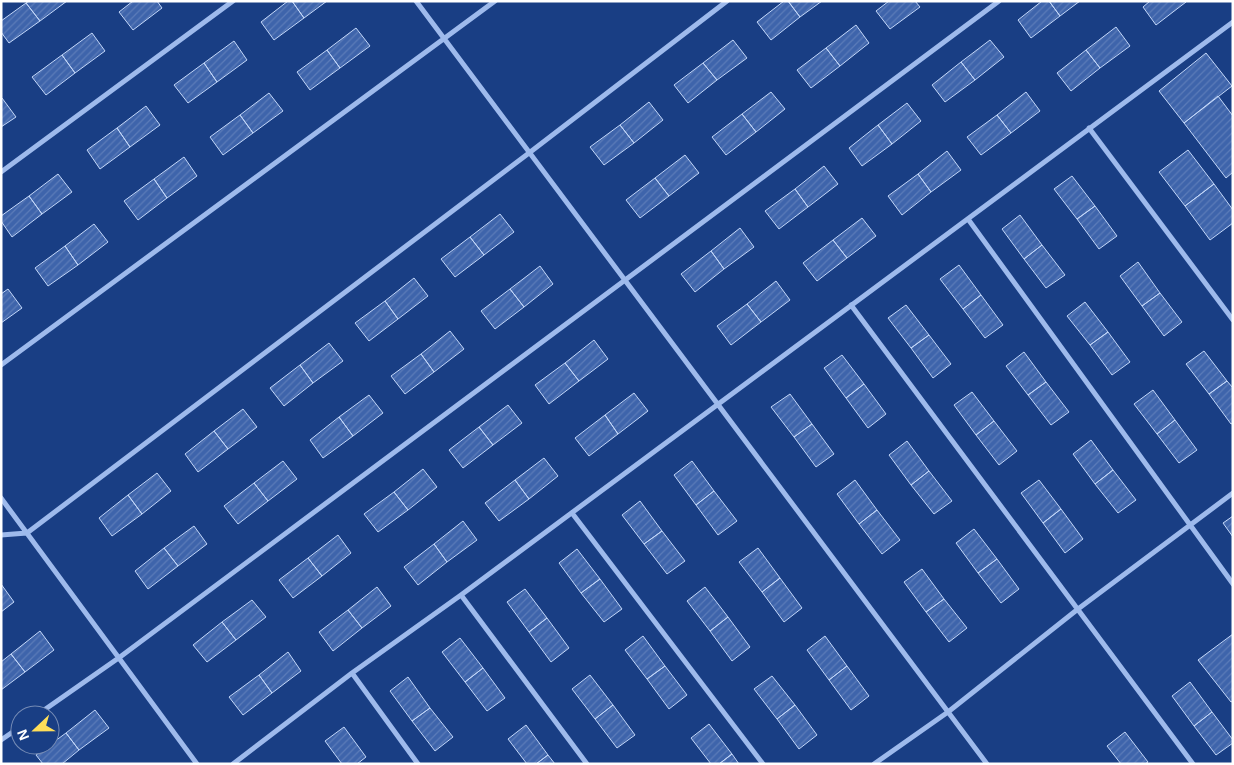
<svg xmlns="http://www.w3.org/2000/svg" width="1234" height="765" font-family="Arial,sans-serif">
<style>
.building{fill:url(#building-hatch);stroke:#c3d7f9}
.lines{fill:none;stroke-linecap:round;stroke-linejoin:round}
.minor{stroke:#9ebaec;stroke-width:5}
</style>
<defs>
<pattern id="building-hatch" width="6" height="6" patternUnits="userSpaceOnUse" patternTransform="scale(1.25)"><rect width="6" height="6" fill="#3e64ab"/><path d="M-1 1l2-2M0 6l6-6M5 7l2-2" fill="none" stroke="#5b7bb8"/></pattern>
</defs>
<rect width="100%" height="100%" fill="#193e84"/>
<path class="building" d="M29 1H67L40 21 26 3Z
M133 1H157L162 8 133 30 119 12Z
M288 1H292L304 18 274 40 261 22Z
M292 1H327L304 18Z
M784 1H788L800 17 771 40 757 22Z
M788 1H822L800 17Z
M889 1H915L920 7 890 29 876 11Z
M1042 1H1049L1060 16 1031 38 1018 20Z
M1049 1H1080L1060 16Z
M1150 1H1185L1186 2 1156 25 1143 7Z
M26 3 40 21 9 43 1 32V21Z
M856 25 869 43 840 66 826 48Z
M1116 27 1130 46 1100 68 1086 50Z
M356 28 370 46 340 68 327 50Z
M92 33 105 51 75 73 62 55Z
M733 40 747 58 717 80 703 63Z
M990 40 1004 57 975 80 961 62Z
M234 41 247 60 217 82 204 63Z
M826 48 840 66 811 88 797 70Z
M327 50 340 68 310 90 297 72Z
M1086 50 1100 68 1071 91 1057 73Z
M1206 53 1232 86 1184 123 1159 91Z
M62 55 75 73 46 95 32 77Z
M961 62 975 80 945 102 932 85Z
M204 63 217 82 188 103 174 85Z
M703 63 717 80 688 103 674 85Z
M771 92 785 109 756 132 742 114Z
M1026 92 1040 111 1011 133 997 115Z
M269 93 283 111 253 133 240 115Z
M1218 96 1233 116V172L1226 178 1184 123Z
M2 98 16 117 1 127V99Z
M649 102 663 120 634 143 620 125Z
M907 103 921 121 892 144 878 125Z
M146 106 160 125 130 147 117 128Z
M742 114 756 132 726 155 712 137Z
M240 115 253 133 223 155 210 137Z
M997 115 1011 133 981 155 967 137Z
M620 125 634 143 604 165 590 147Z
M878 125 892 144 862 166 849 148Z
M117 128 130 147 100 169 87 150Z
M1188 150 1214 184 1185 206 1159 172Z
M947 151 961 170 931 192 918 174Z
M685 155 699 173 669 196 655 178Z
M184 157 197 176 167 198 154 179Z
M824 166 838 184 808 207 795 189Z
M58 174 72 192 42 214 29 196Z
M918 174 931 192 902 215 888 196Z
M1072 176 1095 206 1077 219 1054 189Z
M655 178 669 196 640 218 626 200Z
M154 179 167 198 138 220 124 201Z
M1214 184 1233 210V223L1210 240 1185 206Z
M795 189 808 207 779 229 765 211Z
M29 196 42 214 12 237 1 221V216Z
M1095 206 1117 236 1099 249 1077 219Z
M500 214 514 232 484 255 470 237Z
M1020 215 1042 245 1024 259 1002 229Z
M862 218 876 236 847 258 833 240Z
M94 224 108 242 78 265 65 246Z
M740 228 754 247 724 269 711 251Z
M470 237 484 255 455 277 441 259Z
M833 240 847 258 817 281 803 263Z
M1042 245 1065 275 1046 288 1024 259Z
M65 246 78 265 48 286 35 268Z
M711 251 724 269 695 292 681 274Z
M1138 262 1160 293 1142 306 1120 276Z
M959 265 981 295 963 309 940 279Z
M540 266 553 284 524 307 510 289Z
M414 278 428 296 398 319 385 301Z
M776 281 790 300 761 322 747 304Z
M8 289 22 308 1 323V294Z
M510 289 524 307 495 329 481 311Z
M1160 293 1182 322 1164 336 1142 306Z
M981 295 1003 325 985 338 963 309Z
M385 301 398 319 369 341 355 323Z
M1085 302 1108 332 1090 345 1067 316Z
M747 304 761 322 731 345 717 326Z
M906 305 929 335 911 348 888 318Z
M450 331 464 349 434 372 421 354Z
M1108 332 1130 362 1112 375 1090 345Z
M929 335 951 364 933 378 911 348Z
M594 340 608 359 579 381 565 363Z
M329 343 343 361 313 383 300 365Z
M1204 351 1227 381 1209 394 1186 364Z
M1024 352 1046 382 1028 395 1006 366Z
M421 354 434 372 405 394 391 376Z
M842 355 864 384 846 398 824 368Z
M565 363 579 381 549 404 535 385Z
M300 365 313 383 284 406 270 388Z
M1227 381 1233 388V423L1231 424 1209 394Z
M1046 382 1069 412 1051 425 1028 395Z
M864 384 886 414 868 428 846 398Z
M1153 390 1175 420 1157 434 1134 404Z
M972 392 994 421 976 435 954 405Z
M634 393 648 411 618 434 605 415Z
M790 394 812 424 794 437 771 407Z
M369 395 383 413 353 436 339 417Z
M508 405 522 423 493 445 479 427Z
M243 409 257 427 228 449 214 431Z
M605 415 618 434 589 456 575 438Z
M339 417 353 436 323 458 310 440Z
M1175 420 1197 450 1179 463 1157 434Z
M994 421 1017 451 999 465 976 435Z
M812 424 834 454 816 467 794 437Z
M479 427 493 445 463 468 449 450Z
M214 431 228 449 198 472 185 454Z
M1091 440 1113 470 1095 484 1073 454Z
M907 441 929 471 911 485 889 455Z
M544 458 558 476 529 499 515 480Z
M283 461 297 479 268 501 254 483Z
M692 461 714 491 696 505 674 475Z
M423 469 437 487 408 510 394 492Z
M1113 470 1136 500 1118 513 1095 484Z
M929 471 952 501 934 514 911 485Z
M157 473 171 491 142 514 128 495Z
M515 480 529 499 499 521 485 503Z
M855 480 877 510 859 524 837 494Z
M1039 480 1061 509 1043 523 1021 493Z
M254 483 268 501 238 524 224 506Z
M714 491 737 521 718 535 696 505Z
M394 492 408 510 378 532 364 514Z
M128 495 142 514 112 536 99 518Z
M640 501 662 531 644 544 622 515Z
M1061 509 1083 539 1065 553 1043 523Z
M877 510 900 540 882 554 859 524Z
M1233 516V537L1223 523Z
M463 521 477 540 447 562 434 544Z
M194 526 207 544 178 566 164 548Z
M974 529 997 559 978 573 956 543Z
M662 531 685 561 667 574 644 544Z
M338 535 351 553 322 576 308 558Z
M434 544 447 562 418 585 404 567Z
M164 548 178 566 148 589 135 571Z
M758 548 780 578 762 592 739 562Z
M577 549 600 579 581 593 559 563Z
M308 558 322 576 293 598 279 580Z
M997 559 1019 589 1001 603 978 573Z
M922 569 944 599 926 612 904 582Z
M780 578 802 608 784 622 762 592Z
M600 579 622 609 604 622 581 593Z
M1 584 14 602 1 612Z
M377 587 391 606 362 628 348 610Z
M705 587 728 617 710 631 687 601Z
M525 589 547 618 529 632 507 602Z
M944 599 967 628 949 642 926 612Z
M252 600 266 617 236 640 222 622Z
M348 610 362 628 333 651 319 632Z
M728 617 750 647 732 661 710 631Z
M547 618 569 648 551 662 529 632Z
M222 622 236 640 207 662 193 645Z
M40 631 54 650 25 672 11 654Z
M1233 634V701L1231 702 1198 660Z
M643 636 665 666 647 679 625 650Z
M825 636 847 666 829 680 807 650Z
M460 638 483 668 465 682 442 652Z
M288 652 301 671 272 693 259 675Z
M11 654 25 672 1 690V662Z
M665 666 687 695 669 709 647 679Z
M847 666 869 696 851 710 829 680Z
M483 668 505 698 487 711 465 682Z
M259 675 272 693 243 715 229 697Z
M590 675 613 705 595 719 572 689Z
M772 676 795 705 777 719 754 689Z
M408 677 430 708 412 721 390 691Z
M1190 682 1212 712 1194 726 1172 696Z
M613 705 635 735 617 748 595 719Z
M795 705 817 735 799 749 777 719Z
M430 708 453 737 435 751 412 721Z
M95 710 109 728 79 750 66 733Z
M1212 712 1233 740V743L1216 755 1194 726Z
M709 724 732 754 719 764H711L691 738Z
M526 725 548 755 536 764H527L508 739Z
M344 727 366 757 357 764H342L325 741Z
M1125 732 1148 762 1145 764H1121L1107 746Z
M66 733 79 750 62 764H43L36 755Z
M732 754 739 764H719Z
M548 755 555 764H536Z"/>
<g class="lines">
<path class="minor" d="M416 1 987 764
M1089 128 1233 320
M1 172 233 1
M968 219 1233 584
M851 305 1193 764
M1 365 495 1
M1 498 197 764
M572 513 763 764
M1 535 27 533 529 153 727 1
M461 595 587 764
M352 673 418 764
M37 715 120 657 999 1
M1 740 20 727
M233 764 352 673 461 595 1233 22
M874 764 948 712 1078 609 1233 493"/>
</g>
<rect width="1234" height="765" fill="none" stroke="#ffffff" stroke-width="5"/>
<g transform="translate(35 730) rotate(248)"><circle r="24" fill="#193e84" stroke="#758bb5"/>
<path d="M0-4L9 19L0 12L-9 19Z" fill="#ffde59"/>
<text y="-8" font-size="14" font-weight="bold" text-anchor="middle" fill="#ffffff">N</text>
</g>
</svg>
